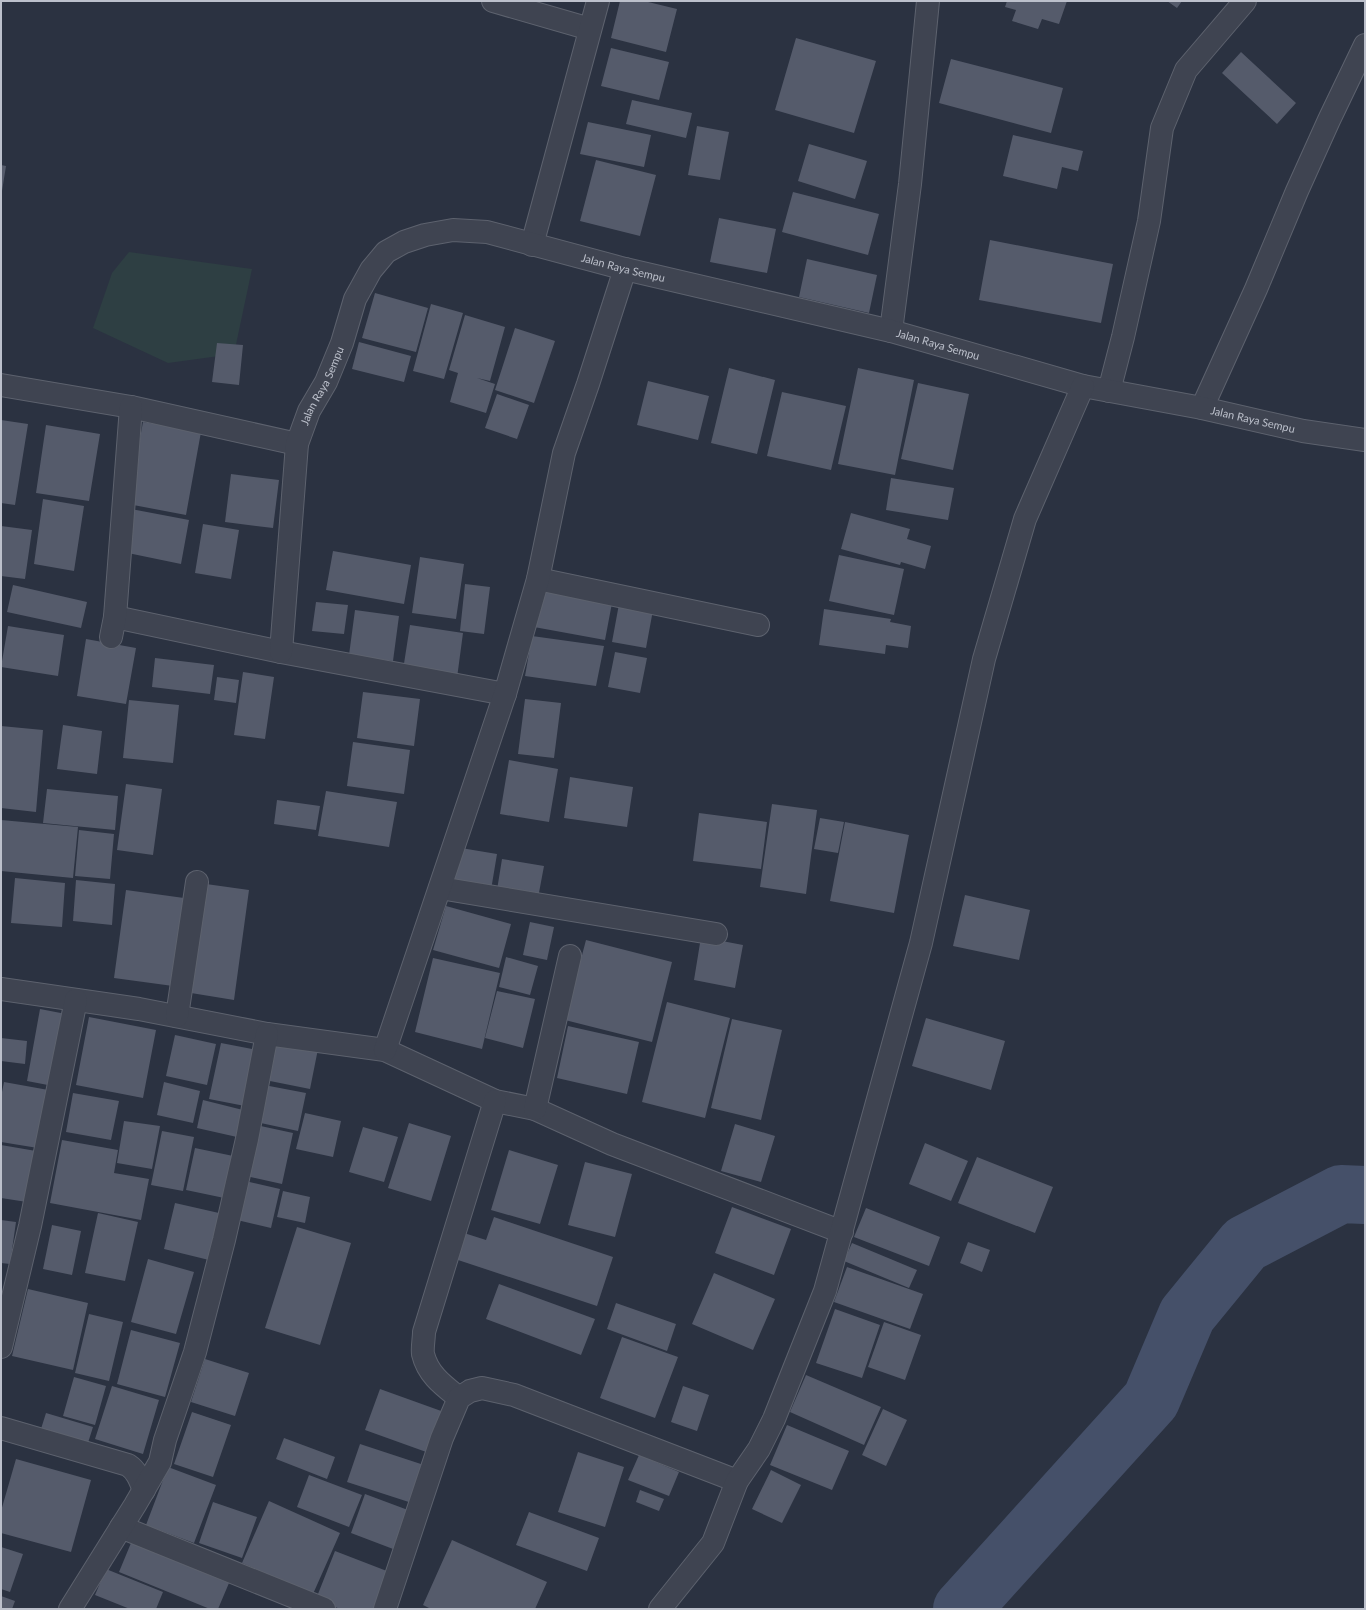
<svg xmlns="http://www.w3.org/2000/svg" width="1366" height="1610" font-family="Lato,sans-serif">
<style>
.green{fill:#2e3f43}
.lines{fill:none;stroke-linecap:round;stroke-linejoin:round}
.river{stroke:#455069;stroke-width:58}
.building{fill:#555b6b}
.minor-casing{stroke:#5d626e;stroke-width:24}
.minor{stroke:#3f4451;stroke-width:22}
.labels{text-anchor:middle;stroke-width:3;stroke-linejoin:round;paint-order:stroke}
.street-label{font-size:11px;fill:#bcc0cb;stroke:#232936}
</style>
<rect width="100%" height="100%" fill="#2b3241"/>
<path class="green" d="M129 252 252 269 234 354 168 363 93 328 112 273Z"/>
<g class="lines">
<path class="river" d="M962 1609 1151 1400 1187 1315 1245 1244 1341 1194 1365 1195"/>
</g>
<path class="building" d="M620 1H644L677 9 666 52 611 38Z
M1007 1H1067L1059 24 1042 19 1038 29 1012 21 1016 10 1005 7Z
M1167 1H1182L1177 8Z
M796 38 876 61 854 133 775 110Z
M611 48 669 62 659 100 601 86Z
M1241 52 1296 103 1277 124 1222 73Z
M951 59 1063 88 1051 133 939 103Z
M632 100 692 113 686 138 626 124Z
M588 122 651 135 644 167 580 154Z
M697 126 729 132 720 180 688 175Z
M1013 135 1083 151 1078 171 1062 167 1057 189 1003 176Z
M809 144 867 161 855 199 798 181Z
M596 160 656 175 640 236 580 221Z
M1 165 6 166 2 191H1Z
M793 192 879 214 868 255 782 232Z
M719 218 776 229 767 273 710 262Z
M990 240 1113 264 1101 323 979 300Z
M807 259 877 275 869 313 799 297Z
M375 293 428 308 416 352 362 338Z
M431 304 463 313 444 379 413 371Z
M465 315 505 327 490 381 477 378 495 384 486 413 450 402 458 373 449 370Z
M515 328 555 341 534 403 495 390Z
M359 342 411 356 404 382 352 369Z
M217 343 243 345 239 385 212 382Z
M729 368 775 380 757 454 711 443Z
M858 368 914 380 895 475 838 464Z
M648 381 709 396 698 440 637 425Z
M918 383 969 394 953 470 901 459Z
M782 392 846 406 831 470 767 456Z
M497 394 529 405 517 439 485 428Z
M1 420 28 424 15 505 1 503Z
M143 422 201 432 186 515 128 504Z
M46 425 100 434 89 501 36 493Z
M231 474 279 480 273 528 225 522Z
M891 478 954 488 948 520 886 510Z
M43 499 84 506 74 571 34 564Z
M131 509 189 520 181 564 123 552Z
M851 513 910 529 907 539 931 546 925 569 901 562 900 565 841 549Z
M203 524 239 530 231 579 195 573Z
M1 526 32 530 25 579 1 576Z
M333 551 411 565 404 604 326 590Z
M839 555 904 569 894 615 829 601Z
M420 557 464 564 456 619 412 613Z
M465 584 490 587 484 634 460 631Z
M13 585 87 602 81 628 7 612Z
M541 591 612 603 605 640 534 627Z
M316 602 348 605 344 634 312 631Z
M619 604 653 610 646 648 612 642Z
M824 609 891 619 890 622 911 626 908 648 886 645 885 654 819 645Z
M355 610 399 616 393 661 349 655Z
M410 625 463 633 457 678 403 670Z
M8 626 64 635 58 676 1 667Z
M532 636 604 646 596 686 525 676Z
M86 639 136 648 126 704 77 696Z
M615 652 647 658 640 693 608 687Z
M155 658 214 665 210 694 152 687Z
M243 672 274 677 265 739 234 735Z
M217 677 239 680 236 703 214 700Z
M363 692 420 699 414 746 357 738Z
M525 699 561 703 554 758 518 754Z
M129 700 179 705 173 763 123 758Z
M63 725 102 731 97 774 57 769Z
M1 726 43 730 36 812 1 808Z
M353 742 410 750 404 794 347 786Z
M509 760 558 769 549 822 500 814Z
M570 777 633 787 627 827 564 818Z
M126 784 162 789 153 855 117 850Z
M47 789 118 796 115 830 43 823Z
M326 791 397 802 389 847 318 836Z
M277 800 320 806 316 830 274 824Z
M772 804 817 810 806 894 760 887Z
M699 813 767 822 761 869 693 861Z
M820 818 844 822 838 853 814 849Z
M1 820 78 827 73 878 1 871Z
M845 822 909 835 894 913 830 901Z
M79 830 114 834 110 879 75 876Z
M455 847 497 854 491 890 450 884Z
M502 859 544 866 538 898 497 890Z
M15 878 65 883 62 927 11 923Z
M76 880 115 884 112 925 73 921Z
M206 884 249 890 234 1000 191 993Z
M126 890 184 898 173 986 114 978Z
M965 895 1030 910 1019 960 953 946Z
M446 906 511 924 499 968 433 950Z
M530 922 554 927 547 960 523 955Z
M701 937 743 945 735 988 694 980Z
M586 940 672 962 652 1042 565 1020Z
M506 957 538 966 530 995 499 987Z
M433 958 500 973 482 1049 415 1032Z
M497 991 535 999 523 1048 485 1038Z
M667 1002 730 1018 705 1118 642 1102Z
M40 1009 66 1014 53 1086 27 1081Z
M89 1017 156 1030 143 1098 76 1085Z
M926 1018 1005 1041 991 1090 912 1066Z
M732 1019 782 1030 761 1120 711 1108Z
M568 1026 639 1042 627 1094 557 1078Z
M175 1035 216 1044 207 1085 166 1076Z
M275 1035 319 1044 310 1089 265 1080Z
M1 1038 27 1041 25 1064 1 1061Z
M221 1043 262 1051 250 1107 209 1099Z
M4 1082 54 1091 44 1149 1 1142V1097Z
M164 1082 200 1091 193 1123 157 1115Z
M264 1085 306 1093 298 1131 256 1122Z
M73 1093 119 1101 111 1140 66 1132Z
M203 1100 243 1110 237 1137 197 1128Z
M305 1113 341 1121 333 1157 296 1149Z
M124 1121 160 1126 152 1169 117 1163Z
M409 1123 451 1136 431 1201 388 1188Z
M735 1124 775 1136 761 1182 721 1171Z
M256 1125 293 1133 282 1184 246 1176Z
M363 1127 398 1137 384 1182 349 1172Z
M162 1131 194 1137 183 1191 151 1185Z
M62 1140 118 1150 114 1173 149 1179 141 1220 50 1203Z
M925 1143 968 1161 951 1201 909 1184Z
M1 1145 36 1151 27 1202 1 1198Z
M195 1148 238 1157 229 1199 186 1190Z
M509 1150 558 1165 540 1224 491 1210Z
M977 1157 1053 1187 1035 1233 958 1203Z
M585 1162 632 1174 615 1237 568 1225Z
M245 1181 280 1189 271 1228 237 1220Z
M283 1191 310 1197 305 1223 277 1217Z
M175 1203 219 1213 209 1260 164 1249Z
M732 1207 791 1229 774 1275 715 1253Z
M866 1208 940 1237 929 1266 854 1237Z
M98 1213 138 1222 125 1281 85 1273Z
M494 1217 613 1257 597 1306 455 1259 464 1233 486 1240Z
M1 1220 16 1222 10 1264 1 1263Z
M52 1225 81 1231 72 1275 43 1269Z
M297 1227 351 1243 320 1345 265 1328Z
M968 1242 990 1250 982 1272 960 1263Z
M852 1243 917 1270 909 1288 844 1261Z
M148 1259 194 1272 176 1334 131 1322Z
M847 1267 923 1294 910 1329 834 1302Z
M714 1273 775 1299 753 1350 692 1324Z
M499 1284 595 1319 581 1355 486 1319Z
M28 1289 88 1303 73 1370 12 1356Z
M616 1303 676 1324 667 1351 607 1329Z
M835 1309 880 1325 862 1378 816 1363Z
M89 1314 123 1322 109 1381 75 1373Z
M884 1322 921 1335 905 1380 868 1367Z
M131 1330 180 1343 165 1397 117 1384Z
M622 1337 678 1357 655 1418 600 1398Z
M205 1359 249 1373 235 1416 191 1402Z
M806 1375 881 1407 864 1445 790 1412Z
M74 1377 106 1386 95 1425 63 1416Z
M112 1386 159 1400 143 1454 95 1439Z
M683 1386 709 1395 697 1431 671 1422Z
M380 1389 444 1412 429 1453 365 1430Z
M883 1409 907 1420 886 1466 862 1455Z
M192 1412 231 1425 213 1477 174 1464Z
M46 1413 93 1427 87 1446 40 1432Z
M787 1425 849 1451 832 1490 770 1465Z
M284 1438 335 1457 327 1479 276 1459Z
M360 1444 427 1466 415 1504 347 1482Z
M578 1452 624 1467 605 1527 558 1512Z
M639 1455 679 1472 669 1496 628 1480Z
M16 1459 91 1480 71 1552 1 1533V1511Z
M168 1467 216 1485 194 1543 146 1525Z
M771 1470 801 1485 782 1523 752 1509Z
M309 1475 362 1495 349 1527 297 1507Z
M640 1490 664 1499 659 1511 636 1502Z
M365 1494 416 1513 401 1552 351 1533Z
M269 1501 340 1533 313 1594 242 1563Z
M213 1502 257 1517 242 1558 199 1543Z
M529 1512 599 1538 587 1571 516 1545Z
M452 1540 547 1582 535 1609H431L423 1605Z
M131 1543 229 1583 218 1609H210L119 1572Z
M1 1547 23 1554 10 1592 1 1589Z
M335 1551 392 1573 377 1609H340L316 1599Z
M106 1569 163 1592 156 1609H130L95 1595Z
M1 1596 15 1601 12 1609H1Z"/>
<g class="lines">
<defs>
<g id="minor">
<path d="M493 1 590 29"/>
<path d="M532 245 598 1"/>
<path d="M891 331 910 184 928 1"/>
<path d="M1 385 131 407 297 444"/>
<path d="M1109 391 1123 337 1149 221 1162 128 1186 70 1245 1"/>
<path d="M1202 408 1256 289 1297 191 1329 120 1365 45"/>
<path d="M538 579 758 625"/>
<path d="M115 617 281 652 505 694"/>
<path d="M111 637 115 617 131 407"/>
<path id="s1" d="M281 652 297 444 309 411 326 382 342 343 355 299 371 270 386 252 404 242 425 235 453 230 487 232 625 269 891 331 1083 386 1202 408 1303 431 1365 440"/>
<path d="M440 888 716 934"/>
<path d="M1 989 139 1009 267 1034 385 1050 495 1101 535 1109 612 1144 842 1232"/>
<path d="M177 1016 197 882"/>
<path d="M385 1050 505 694 538 579 564 453 588 384 625 269"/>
<path d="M535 1109 570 956"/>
<path d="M1 1347 30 1226 76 1000"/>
<path d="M459 1398C444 1386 428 1375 423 1354 422 1348 424 1339 424 1332L495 1101"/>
<path d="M1 1428 128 1465C137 1471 140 1480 144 1490"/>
<path d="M121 1527 324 1609"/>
<path d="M70 1609 135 1505 160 1462 165 1440 195 1352 224 1240 247 1139 267 1034"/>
<path d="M385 1609 442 1438 459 1398 470 1391 482 1388 514 1395 737 1481"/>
<path d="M660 1609 713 1543 737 1481 759 1449 774 1419 825 1291 921 943 984 659 1025 519 1083 386"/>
</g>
</defs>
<use href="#minor" class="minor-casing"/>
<use href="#minor" class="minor"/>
</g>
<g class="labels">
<g class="street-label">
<text dy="4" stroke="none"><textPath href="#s1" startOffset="668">Jalan Raya Sempu</textPath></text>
<text dy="4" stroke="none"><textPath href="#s1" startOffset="992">Jalan Raya Sempu</textPath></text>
<text dy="4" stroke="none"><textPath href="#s1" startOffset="272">Jalan Raya Sempu</textPath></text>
<text dy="4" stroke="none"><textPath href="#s1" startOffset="1316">Jalan Raya Sempu</textPath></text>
</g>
</g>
<rect width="1366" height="1610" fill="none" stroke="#bcc0cb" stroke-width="4"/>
</svg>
